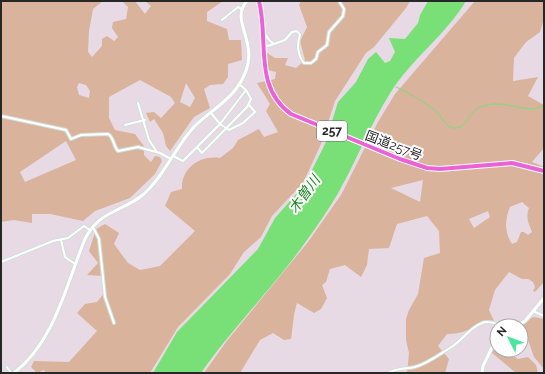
<svg xmlns="http://www.w3.org/2000/svg" width="545" height="374" font-family="Raleway,'Noto Sans JP',sans-serif">
<style>
.green{fill:#d9b39c;fill-rule:evenodd}
.water{fill:#79e077}
.lines{fill:none;stroke-linecap:round;stroke-linejoin:round}
.stream{stroke:#79e077;stroke-width:1}
.street-casing{stroke:#d0dfd8;stroke-width:4}
.secondary-casing{stroke:#d0dfd8;stroke-width:5}
.highway-casing{stroke:#fff;stroke-width:6}
.street{stroke:#fff;stroke-width:2}
.secondary{stroke:#fff;stroke-width:3}
.highway{stroke:#eb62d6;stroke-width:4}
.labels{text-anchor:middle;stroke-width:4;stroke-linejoin:round;paint-order:stroke}
.shield{fill:#fff;stroke:#686868;stroke-width:1}
.shield-label{font-size:12px;font-weight:bold;fill:#272727}
.street-label{font-size:13px;fill:#272727;stroke:#fff}
.water-label{font-size:14px;font-style:italic;fill:#1b8722;stroke:#fff}
</style>
<rect width="100%" height="100%" fill="#e8dae4"/>
<path class="green" d="M1 1H103L93 9 89 31 88 52 92 57 102 46V39L107 36 114 41 118 37 112 28 113 22 126 19 128 7 122 1H135L145 14 151 6 145 1H223L207 12V21L227 29 229 40H241L242 60 228 64V77L223 84 210 85 204 89 210 108 194 117 170 151 166 146 163 133 154 119 150 122 146 113 154 112 161 118 175 103 171 97 140 80 109 97V118L115 130 135 134 144 146V155L151 162 155 156 160 157 162 161 155 174 130 198 95 211 83 221 50 214H32V223L14 220 1 222ZM79 83 86 85 90 91 89 98 79 95 77 87ZM186 83 195 98 190 107 180 102ZM66 141 76 160 25 182 20 172Z
M301 1H410L406 8 374 47 366 53 335 101 321 144 303 183 272 216 261 237 244 252 230 274 178 327 150 373H46L44 370 37 373 31 367 34 361 69 362 97 331 77 313 85 304 97 302 106 291 103 276 87 275 98 263 89 251 96 229 105 224 119 233 114 244 128 263 140 270 160 266 195 231 165 206 171 192 182 189C181 168 200 155 220 158L233 148 238 140 259 129 264 137 278 132 266 111 270 104 257 83 275 79 276 72 268 70 267 53 275 58H288L285 65 296 68 305 60 300 41 307 27 299 5Z
M475 1H544L543 22 540 32 526 42 514 58 513 81 538 77 528 96 544 105V148L532 162 544 167V282L535 292 533 291 535 287 533 282 528 279H522L509 272 495 290 489 310 494 321C478 324 464 335 447 334L438 346 449 359 445 373H407L409 353 406 340V319L409 310 418 294 424 258 440 253 439 231 427 216 397 224 389 248 369 249 367 265 361 277 345 265 330 269 326 282 322 285 327 298 321 309 314 313 297 303C293 315 293 327 291 339L284 340 273 333 260 340 240 373H204L226 342 308 242 341 195 378 122 395 94ZM423 180 420 202 391 188ZM522 202 529 208C525 218 529 224 532 232L528 235 524 232H521L517 242 512 244C504 232 505 219 510 207ZM488 211 490 217 474 228 469 219Z
M533 317 544 319V369L534 357 527 337H521V326Z
M497 348V350H505L518 359 528 357 536 365 538 373H516L491 352Z"/>
<path class="water" d="M428 1H466C445 36 410 60 389 95 369 127 356 162 337 195 328 210 317 226 307 240 274 287 233 327 201 373H153L177 332 258 249 275 218 305 184 325 144 338 102 356 82 368 59 376 52 385 63 390 61 395 52 389 38 405 39 418 23 420 15Z"/>
<g class="lines">
<path class="stream" d="M396 87C411 94 425 102 438 113 442 117 444 124 450 127 465 133 469 112 478 108 497 99 513 108 532 109 536 109 540 106 544 106"/>
<defs>
<path id="street" d="M222 20 238 7 242 9
M264 32 269 40 274 44 285 40 292 32 297 31 300 35C297 43 297 55 304 63H311L316 59 318 52 327 45 329 32 343 16 344 9 339 1
M264 47 274 44
M138 103 149 140 157 152
M211 113 220 124 229 130 243 123 255 112 249 105
M1 116 66 130 71 139 81 135 108 134C114 137 113 146 118 151L138 147 160 153 171 159
M125 125 145 120
M197 147 202 153 247 107 251 99 246 90
M173 156 183 161 220 124 246 90 239 84
M94 229 99 239 105 297 114 323
M61 240 65 257 75 264
M1 262 53 241 68 238 84 226 90 230
M533 311 544 316
M7 367 11 373
M388 373C397 368 405 369 415 367 427 364 440 354 450 348 462 341 469 328 482 323 488 320 496 324 503 326"/>
<path id="secondary" d="M516 326 525 321 544 298
M14 373C55 341 66 285 85 239 99 210 123 212 144 194 164 176 175 148 193 128 206 114 224 105 236 89 245 77 251 62 248 47 246 30 234 15 247 1
M482 373 483 366 497 337"/>
<path id="highway" d="M259 1C269 40 253 87 291 114L400 159 427 168 440 169 512 163 544 171"/>
</defs>
<use href="#street" class="street-casing"/>
<use href="#secondary" class="secondary-casing"/>
<use href="#highway" class="highway-casing"/>
<use href="#street" class="street"/>
<use href="#secondary" class="secondary"/>
<use href="#highway" class="highway"/>
</g>
<g class="labels">
<rect class="shield" x="317" y="121" width="30" height="20" rx="3"/>
<g class="shield-label">
<text x="332" y="135">257</text>
</g>
<g class="street-label">
<text transform="translate(394 145) rotate(21)" y="5">国道257号</text>
</g>
<g class="water-label">
<text transform="translate(304 194) rotate(-54)" y="5">木曽川</text>
</g>
</g>
<rect width="545" height="374" fill="none" stroke="#272727" stroke-width="4"/>
<g transform="translate(509 338) rotate(312)"><circle r="19" fill="#ffffff" stroke="#a9a9a9"/>
<path d="M0-3L7 15L0 10L-7 15Z" fill="#4be59d"/>
<text y="-6" font-size="11" font-weight="bold" text-anchor="middle" fill="#272727">N</text>
</g>
</svg>
